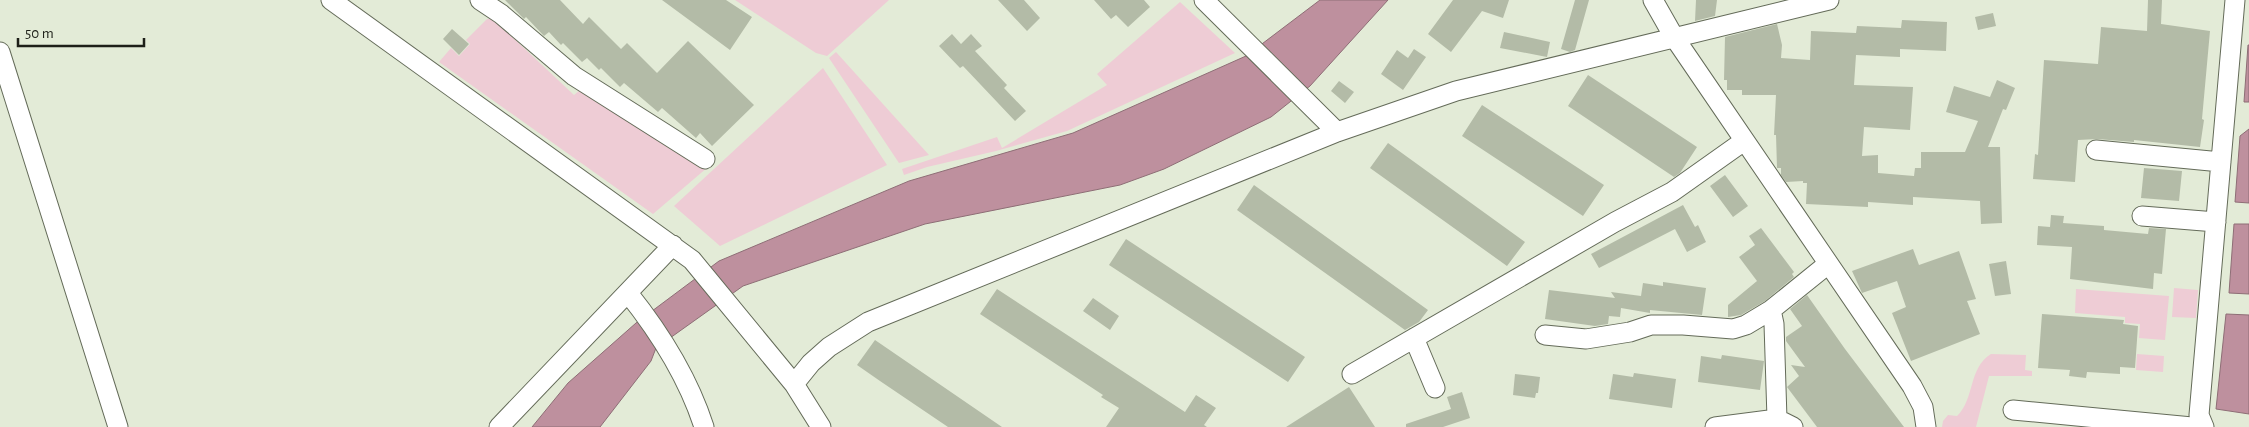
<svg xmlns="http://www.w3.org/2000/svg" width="2249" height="427" font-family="'Alegreya Sans',sans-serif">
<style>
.green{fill:#eeccd5}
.water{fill:#be909e;stroke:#8e6e76}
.building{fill:#b3bba7}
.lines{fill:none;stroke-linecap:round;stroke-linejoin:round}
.minor-casing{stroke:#646b59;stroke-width:21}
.minor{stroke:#fff;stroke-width:19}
</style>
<rect width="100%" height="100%" fill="#e3ebd7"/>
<path class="green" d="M735 0H889L827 56 816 53Z
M1180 2 1235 53 1067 131 996 151 927 167 904 175 902 169 997 137 1002 148 1107 85 1097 74Z
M492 18 574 95 580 90 708 167 653 214 439 62 451 48 459 56 470 44 466 40 487 19Z
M836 52 929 155 899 163 829 58Z
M823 68 887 165 720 246 674 206Z
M2174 288 2198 290 2196 318 2172 317Z
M2076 289 2169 296 2165 340 2139 338 2140 324 2125 323V317L2075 313Z
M1991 354 2026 355 2025 370 2032 371V376H1989L1976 427H1942L1943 421 1948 415 1957 416C1975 399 1968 368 1991 354Z
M2137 354 2164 356 2163 372 2136 370Z"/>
<path class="water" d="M1320 0H1388L1310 86 1271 117 1164 169 1120 185 925 224 743 286 656 348 651 361 600 427H532L568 383 636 323 719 261 909 181 1073 133 1246 56Z
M2248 45H2249V102H2244Z
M2249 129V203L2235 202 2240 136Z
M2234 224H2249V294L2229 293Z
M2226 314 2249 315V414L2216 409Z"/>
<path class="building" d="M505 0H560L583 24 589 17 621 49 627 43 657 73 688 41 754 105 712 146 700 133 696 138 662 108 658 112 624 83 620 87 601 68 599 70 587 58 582 62 563 43 561 45 549 32 544 36 526 17 524 19Z
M662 0H726L752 17 730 50Z
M998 0H1024L1040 18 1027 31Z
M1094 0H1144L1150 7 1128 27 1116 15 1111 19Z
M1453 0H1509L1503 18 1482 11 1451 52 1428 34Z
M1575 0H1589L1575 50 1570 52 1561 49Z
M1696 0H1717L1715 16 1695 21Z
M2148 0H2162L2161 24 2210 31 2202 119 2204 120 2200 147 2134 140V142L2097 139 2078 140 2075 182 2033 179 2035 154 2038 155 2044 60 2098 64 2101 27 2147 31Z
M1993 13 1996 26 1978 30 1975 17Z
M1902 20 1947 22 1946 51 1900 49V57L1856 55 1854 85 1913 87 1910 130 1864 127 1862 156 1878 155V173L1914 176 1915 168H1921V152H1965L1978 121 1946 112 1954 86 1990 97 1997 80 2015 88 2006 110 2003 109 1988 147H2000L2002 223 1981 224 1980 201 1913 197V205L1868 202V207L1806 204 1807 183H1803V181L1786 182 1781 175V168H1777L1776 135H1774L1776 95H1742V90H1727V80H1724L1725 37 1777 24 1782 45 1781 58 1810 60 1811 31 1856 33 1857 26 1901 28Z
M452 29 469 44 459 55 443 39Z
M1504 32 1550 42 1547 57 1500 48Z
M952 34 961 44 971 34 982 46 975 51 1007 85 1004 88 1026 111 1015 121 963 66 960 68 939 46Z
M1414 49 1426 57 1403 90 1381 74 1397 50 1408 58Z
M1588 75 1697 147 1680 173 1674 177 1568 106Z
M1339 81 1354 92 1345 103 1331 91Z
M1482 105 1604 185 1583 216 1462 136Z
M1388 143 1525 242 1507 266 1370 168Z
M2144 168 2182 171 2179 201 2141 198Z
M1725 175 1748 206 1733 217 1710 186Z
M1254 185 1428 310 1419 322 1405 330 1237 210Z
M1683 205 1695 227 1698 225 1706 242 1687 252 1675 229 1599 268 1591 254Z
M2051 215 2064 216 2063 223 2104 226V230L2148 234 2149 228 2166 229 2162 274 2154 273 2153 289 2070 279 2072 247 2037 245 2038 226 2050 227Z
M1761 228 1794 272 1792 274 1794 277 1765 301 1741 315 1728 317V305L1757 281 1739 257 1755 245 1749 236Z
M1126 239 1305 357 1288 382 1109 265Z
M1913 249 1919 265 1959 251 1976 299 1967 301 1980 334 1911 361 1892 313 1906 307 1897 281 1862 293 1852 271Z
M2006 261 2011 294 1995 296 1989 264Z
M1663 282 1706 288 1702 315 1650 310V313L1621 308 1620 317 1609 316 1608 324 1595 326 1545 319 1549 290 1615 298 1611 292 1641 296 1643 283 1663 286Z
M997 289 1185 412 1196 395 1216 408 1204 425 1207 427H1106L1119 408 1101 397 1103 395 980 314Z
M1807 295 1845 349 1904 427H1817L1787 387 1799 376 1791 365 1805 367 1786 341V337L1802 326 1790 309Z
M1093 298 1119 316 1110 330 1083 311Z
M2042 314 2124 320 2123 324 2138 326 2135 368 2120 367V374L2087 372 2086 378 2069 376 2070 370 2038 368Z
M875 340 1002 427H948L880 381 857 365Z
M1722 355 1764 361 1760 390 1698 382 1701 356 1721 359Z
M1634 373 1676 379 1672 408 1609 399 1613 374 1633 377Z
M1515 374 1540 377 1538 393H1536L1535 398 1513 395Z
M1349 387 1375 427H1286Z
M1462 392 1470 418 1443 427H1406V424L1451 409 1447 397Z"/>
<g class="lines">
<defs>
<path id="minor" d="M331 0 692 260 794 384
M480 0 501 14 574 76 705 159
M1204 0 1337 132
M1653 0 1674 37 1912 386 1923 407 1926 427
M0 52 118 427
M2096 150 2221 162
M2142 216 2216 222
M628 293C660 333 688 377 704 427
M1771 310 1774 324 1777 419 1793 427
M1545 335 1586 339 1630 332 1651 325H1683L1733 329 1746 325 1771 310 1828 264
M1414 338 1435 388
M1352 374 1615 222 1672 192 1744 141
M2013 410 2192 427
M499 427 673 245
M821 427 794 384 811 363 829 347 868 322 1337 132 1456 91 1829 0
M1715 427 1777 419
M2204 427 2199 415 2235 0"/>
</defs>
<use href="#minor" class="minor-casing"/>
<use href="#minor" class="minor"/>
</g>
<path d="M18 38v8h126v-8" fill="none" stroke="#1d1f18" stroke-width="2.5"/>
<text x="25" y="38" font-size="15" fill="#1d1f18" stroke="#e3ebd7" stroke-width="4" paint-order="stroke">50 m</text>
</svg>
